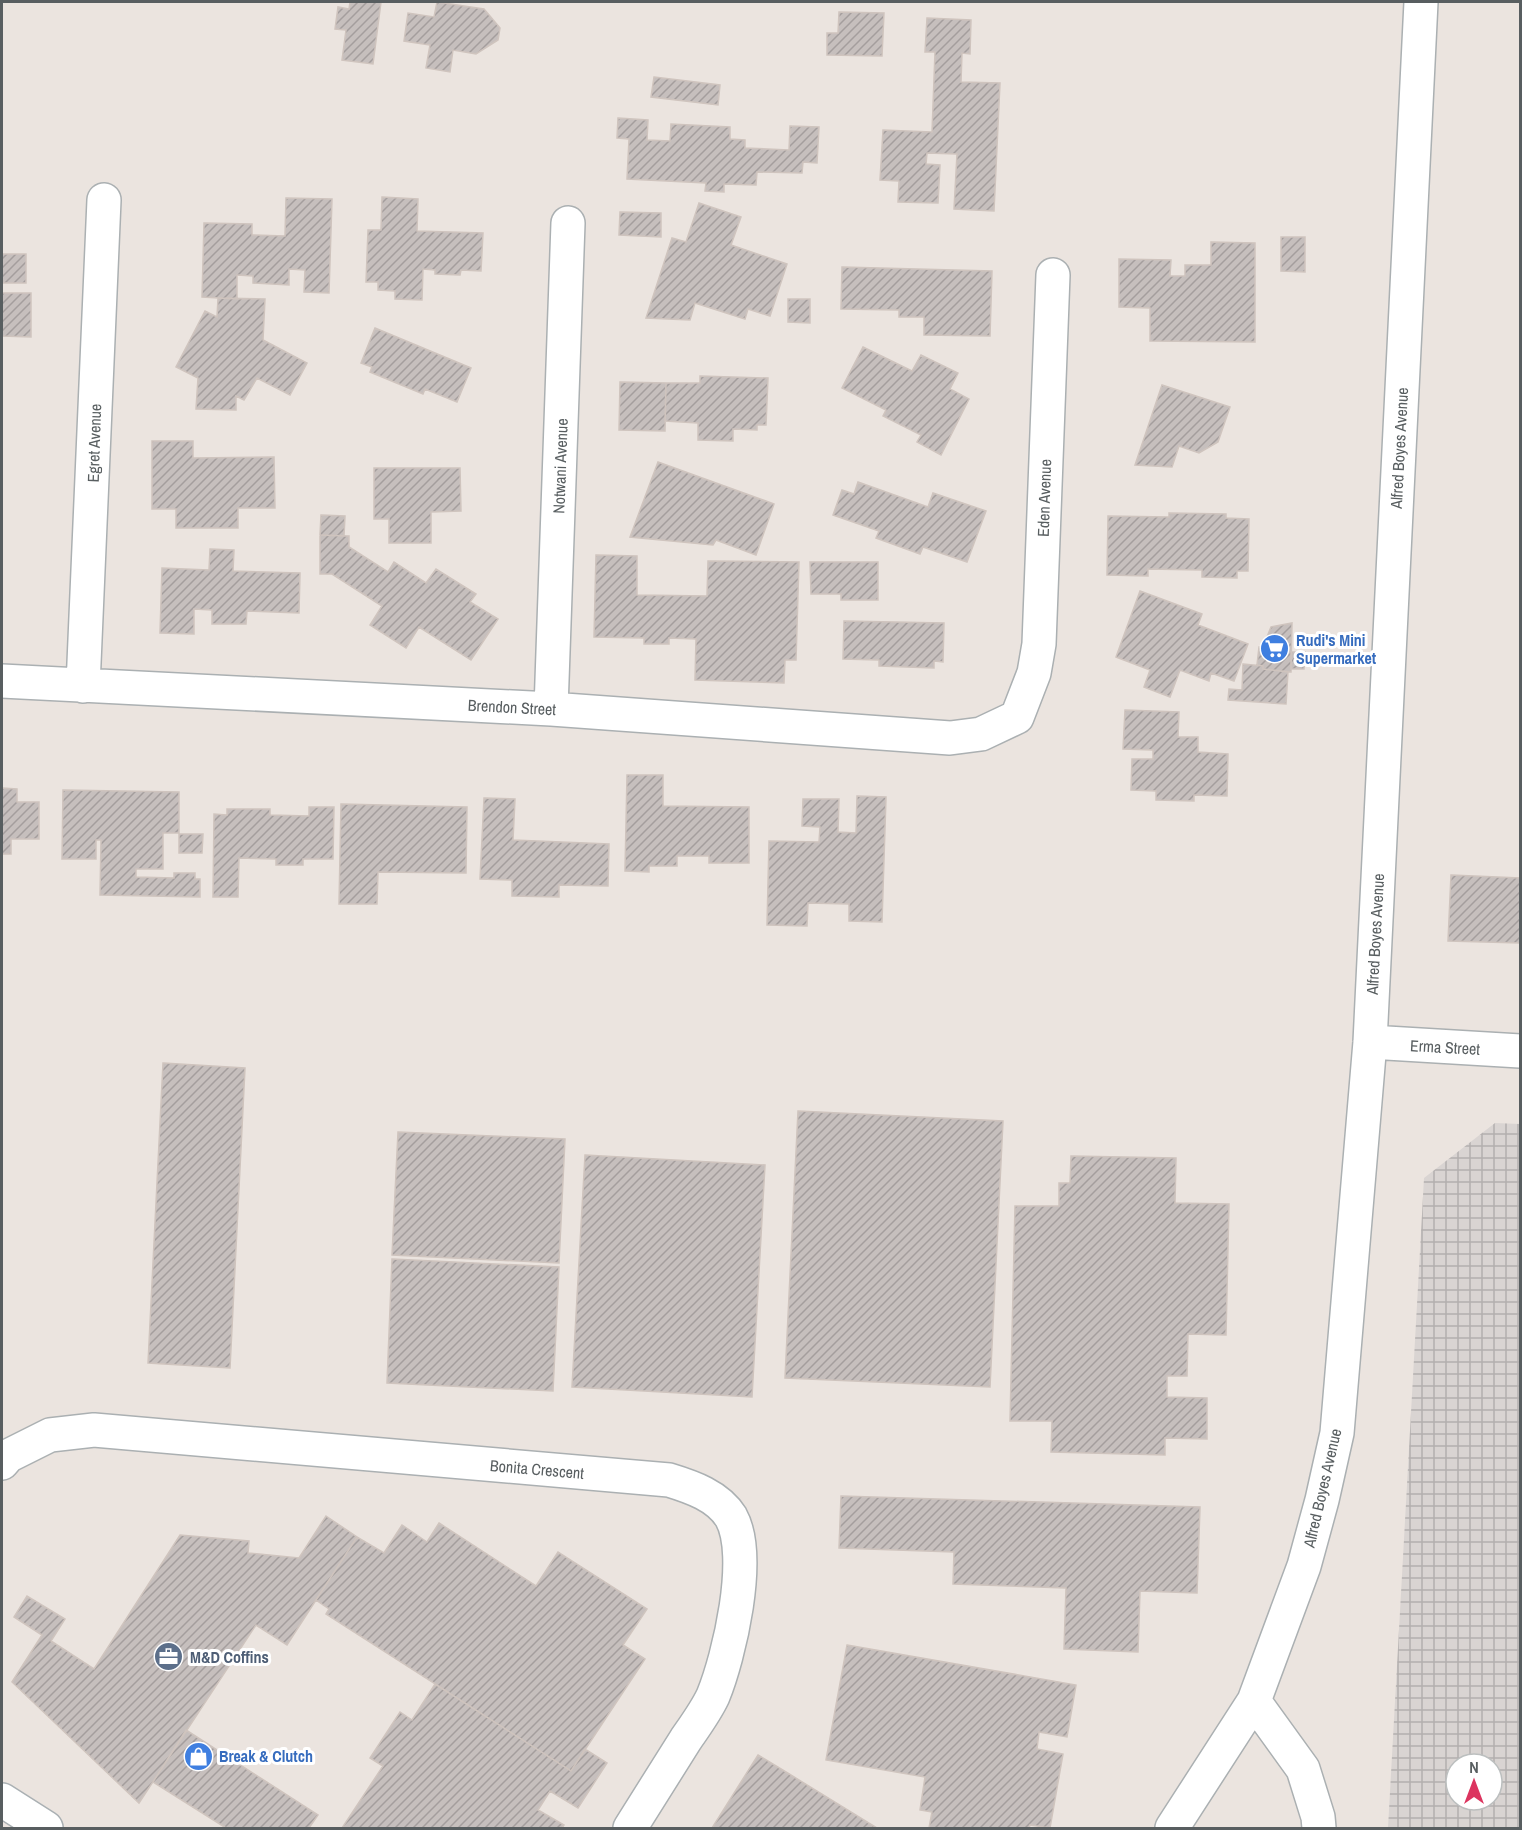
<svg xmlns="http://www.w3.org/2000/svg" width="1522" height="1830" font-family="'Archivo Narrow',sans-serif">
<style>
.industrial{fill:url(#industrial-grid);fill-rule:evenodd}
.building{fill:url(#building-hatch);stroke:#cfc4be;stroke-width:1.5}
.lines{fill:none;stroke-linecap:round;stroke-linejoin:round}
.minor-casing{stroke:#abb0b2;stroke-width:36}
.secondary-casing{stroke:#aab0b3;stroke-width:36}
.minor{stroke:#fff;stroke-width:33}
.secondary{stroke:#fff;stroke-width:33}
.labels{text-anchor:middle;stroke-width:6;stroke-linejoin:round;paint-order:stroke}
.street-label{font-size:16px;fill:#585e60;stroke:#fff}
.shop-label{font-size:16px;font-weight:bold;fill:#366cbe;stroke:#fff;text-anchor:start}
.service-label{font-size:16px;font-weight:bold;fill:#4e5e75;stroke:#fff;text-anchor:start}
</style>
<defs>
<pattern id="industrial-grid" width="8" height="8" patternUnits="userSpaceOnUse" patternTransform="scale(1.5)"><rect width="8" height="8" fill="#d9d4d2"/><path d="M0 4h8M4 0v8" fill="none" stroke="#b3afae"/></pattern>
<pattern id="building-hatch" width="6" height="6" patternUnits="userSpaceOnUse" patternTransform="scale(1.5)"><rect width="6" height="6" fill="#c6bfbd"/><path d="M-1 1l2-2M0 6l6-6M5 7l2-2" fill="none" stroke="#a49e9d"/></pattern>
</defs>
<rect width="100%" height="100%" fill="#ebe4df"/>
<path class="industrial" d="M1495 1123 1520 1124V1828H1388L1424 1178ZM1456 1764H1492V1800H1456Z"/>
<path class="building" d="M350 2H381L373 64 342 60 346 30 335 29 338 7 349 9Z
M437 2 484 9 500 28 498 40 476 54 453 50 450 72 426 68 430 45 404 41 408 13 434 17Z
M839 12 884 13 882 56 827 55V33H838Z
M927 18 971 20 970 54 962 53 961 82 1000 83 994 211 954 209 957 154 927 153 926 164 940 165 938 203 898 202 899 181 880 180 883 130 932 132 935 52H925Z
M654 77 720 85 718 105 651 97Z
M618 118 648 120 647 140 670 141 671 124 730 127V139L745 140V148L789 150 790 126 819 127 817 163 803 162 802 173 757 172 756 185 724 184V192L705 191 706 183 627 179 629 139 617 138Z
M382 197 418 199 417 231 483 233 481 271 461 270 460 275 435 274V270L423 269 422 300 395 299V291L378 290V282H366L368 230H381Z
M286 198 332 199 329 293 304 292 305 270 289 269V285L253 283V276L237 275V299L202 297 204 223 252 224V235L285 236Z
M699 203 741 217 731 245 787 264 770 316 748 309 745 319 695 303 690 320 646 318 672 238 686 242Z
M620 212 661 213V237L619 235Z
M1281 237H1305V272L1281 271Z
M1211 242 1255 243V342L1150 341V308L1119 307V259L1171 260 1170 276H1185V265H1211Z
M2 254H26V283H2Z
M842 267 992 271 990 336 924 335V317H899V310L841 309Z
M2 293H31V337L2 336Z
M218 298 265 299 263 340 307 363 290 395 257 378 244 400 236 396V410L196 409 198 378 176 367 205 311 217 317Z
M788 299H810V323L788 322Z
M375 328 471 368 457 402 425 389 423 394 370 372 372 367 361 363Z
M863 347 912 371 921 355 958 373 950 389 969 399 941 455 917 442 921 435 883 416 886 410 842 388Z
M700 376 768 378 766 425H757V430L733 429V441L698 440V423L665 421 666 383H700Z
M620 382 666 383 665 431 619 430Z
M1162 385 1230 407 1218 442 1199 453 1179 446 1172 467 1135 465Z
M152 441H193V458L274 457 275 508H238V528H176V509H152Z
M658 462 774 504 756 555 716 540 713 545 630 537Z
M374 468H460L461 511 431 512V543H389V519H374Z
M858 482 928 507 933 493 986 511 967 562 923 547 920 554 876 538 879 531 833 515 842 490 854 494Z
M1169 513 1226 514V518L1249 519 1248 571H1237V578L1202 577V570L1148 569V576L1107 575 1108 516 1169 517Z
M321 515 345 516 344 536 320 535Z
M320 535 349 536V547L388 572 394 562 426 583 436 569 476 594 470 602 498 619 471 660 419 627 406 648 370 625 382 606 332 574H320Z
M210 549 234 550 233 571 300 573 299 613 247 611 246 624H212V610L194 609V634L160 633 162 568 209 570Z
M596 555 637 556V595L707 596 708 561 799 562 796 660H785L784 683 695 680 696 639 669 638V644H644V638L594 637Z
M810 562H878V600H841V594H811Z
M1140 591 1202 614 1198 625 1248 644 1234 681 1211 673 1209 681 1180 670 1170 697 1144 687 1150 670 1116 657Z
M844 621 944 623 943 662 934 661V668L879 666V660L843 659Z
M1292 623 1291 672 1263 669V666L1257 665 1259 647H1263L1271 627Z
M1291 652H1305L1304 669H1291Z
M1243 664 1263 666V669L1288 672 1286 704 1228 700 1229 689 1242 690Z
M1125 710 1179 712 1178 737H1198V752L1228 754 1227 796 1194 795V801L1156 800V791L1131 790 1132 759H1153V750L1123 749Z
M627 775H663V806L749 807V863H709V856H677V866H649V872L625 871Z
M2 788 17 789V802H39V839H11V854H2Z
M63 790 179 792V833H163V869H136V877L174 878V873H195V879H200V897L100 895 101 840H96V859H62Z
M857 796 886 797 882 922 849 921V904L808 903 807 926 767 925 769 841 819 842 820 827 802 826 803 799H839L838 832 856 833Z
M484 798 515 799 513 840 609 844 608 886 559 885V897L512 896V880L480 879Z
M341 804 467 807 466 873 378 872 377 904H339Z
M309 807H334L333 859H303V865H276V859L239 858 238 897H213L214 814 227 815V809H270V815L309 816Z
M179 834H203L202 853H179Z
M1451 875 1520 878V943L1448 941Z
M163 1063 245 1068 230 1368 148 1363Z
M798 1111 1003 1121 990 1387 785 1378Z
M398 1132 565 1139 559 1263 392 1255Z
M585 1155 765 1165 752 1397 572 1387Z
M1071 1156 1176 1158 1175 1203 1229 1204 1226 1335 1188 1334 1187 1376H1167V1397L1207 1398V1439L1165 1438V1455L1051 1452 1052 1421H1010L1015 1206H1059V1183H1070Z
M392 1259 559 1267 553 1391 387 1383Z
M841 1496 1200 1507 1197 1593 1140 1591 1138 1652 1064 1649 1066 1588 953 1584 954 1552 839 1548Z
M326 1516 357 1537 316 1600 287 1645 256 1625 139 1803 12 1682 42 1635 14 1617 27 1596 65 1619 51 1641 94 1669 180 1535 249 1541 248 1553 299 1558Z
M439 1523 536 1586 558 1552 647 1609 623 1645 645 1659 571 1771 326 1614 329 1609 316 1600 357 1537 384 1553 402 1525 427 1542Z
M847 1645 1076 1685 1067 1737 1039 1732 1037 1749 1063 1754 1050 1828 1030 1825 1029 1828H929L932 1812 920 1810 925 1777 826 1760Z
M435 1684 571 1771 585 1749 607 1763 578 1808 550 1791 538 1810 564 1825 562 1828H342L383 1766 370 1758 400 1712 412 1720Z
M186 1730 318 1815 309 1828H226L153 1782Z
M758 1755 786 1772 877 1828H712Z"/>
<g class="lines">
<defs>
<path id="minor" d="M2 681 551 709 950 738 981 734 1017 717 1034 673 1039 644 1053 275
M83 686 104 200
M551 709 568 223
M1370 1042 1520 1051
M2 1463 8 1456 50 1435 94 1430 669 1480C692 1487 718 1496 731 1517 753 1556 729 1657 713 1696 706 1711 695 1726 686 1739 667 1769 648 1799 630 1828
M1254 1701 1303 1769 1318 1817 1319 1828
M1172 1828 1254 1701 1304 1566 1322 1500 1337 1433 1370 1042 1421 2"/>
<path id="secondary" d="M2 1800 46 1828"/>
</defs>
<use href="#minor" class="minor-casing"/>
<use href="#secondary" class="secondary-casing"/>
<use href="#minor" class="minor"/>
<use href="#secondary" class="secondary"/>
</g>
<defs>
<symbol id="supermarket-disc" viewBox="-11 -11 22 22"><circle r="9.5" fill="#3f7fe0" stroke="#fff"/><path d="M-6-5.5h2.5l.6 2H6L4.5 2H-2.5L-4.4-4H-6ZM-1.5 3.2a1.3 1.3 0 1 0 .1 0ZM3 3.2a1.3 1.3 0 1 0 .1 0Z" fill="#fff"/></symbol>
<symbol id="office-disc" viewBox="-11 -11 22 22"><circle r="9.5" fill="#5c6f8a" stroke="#fff"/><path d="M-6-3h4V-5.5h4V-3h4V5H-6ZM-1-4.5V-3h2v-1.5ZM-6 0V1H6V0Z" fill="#fff"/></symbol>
<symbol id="shop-disc" viewBox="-11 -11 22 22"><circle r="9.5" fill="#3f7fe0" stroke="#fff"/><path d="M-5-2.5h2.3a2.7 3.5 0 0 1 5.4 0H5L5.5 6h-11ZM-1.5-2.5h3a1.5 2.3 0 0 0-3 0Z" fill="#fff"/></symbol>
</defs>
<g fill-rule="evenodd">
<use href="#supermarket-disc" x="1258" y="632" width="33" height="33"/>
<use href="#office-disc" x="152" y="1640" width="33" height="33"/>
<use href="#shop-disc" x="182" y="1740" width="33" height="33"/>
</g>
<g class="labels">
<g class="street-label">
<text transform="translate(94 443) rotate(-88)" y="6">Egret Avenue</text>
<text transform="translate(1399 448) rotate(-87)" y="6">Alfred Boyes Avenue</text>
<text transform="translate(560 466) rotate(-88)" y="6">Notwani Avenue</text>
<text transform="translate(1044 498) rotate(-88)" y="6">Eden Avenue</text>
<text transform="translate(512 707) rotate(3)" y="6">Brendon Street</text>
<text transform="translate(1375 934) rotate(-87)" y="6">Alfred Boyes Avenue</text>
<text transform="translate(1445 1047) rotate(3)" y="6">Erma Street</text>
<text transform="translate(537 1469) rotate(5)" y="6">Bonita Crescent</text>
<text transform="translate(1322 1488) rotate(-77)" y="6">Alfred Boyes Avenue</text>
</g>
<g class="shop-label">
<text x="1296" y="646">Rudi's Mini<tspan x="1296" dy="18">Supermarket</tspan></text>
<text x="219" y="1762">Break &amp; Clutch</text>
</g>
<g class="service-label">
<text x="190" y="1663">M&amp;D Coffins</text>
</g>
</g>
<rect width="1522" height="1830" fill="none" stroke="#585e60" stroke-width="6"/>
<g transform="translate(1474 1782)"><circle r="28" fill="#ffffff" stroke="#bcbfbf" stroke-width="1.5"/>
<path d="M0-4.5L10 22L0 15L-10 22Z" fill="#dc345f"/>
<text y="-9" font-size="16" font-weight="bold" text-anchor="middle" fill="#585e60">N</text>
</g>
</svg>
